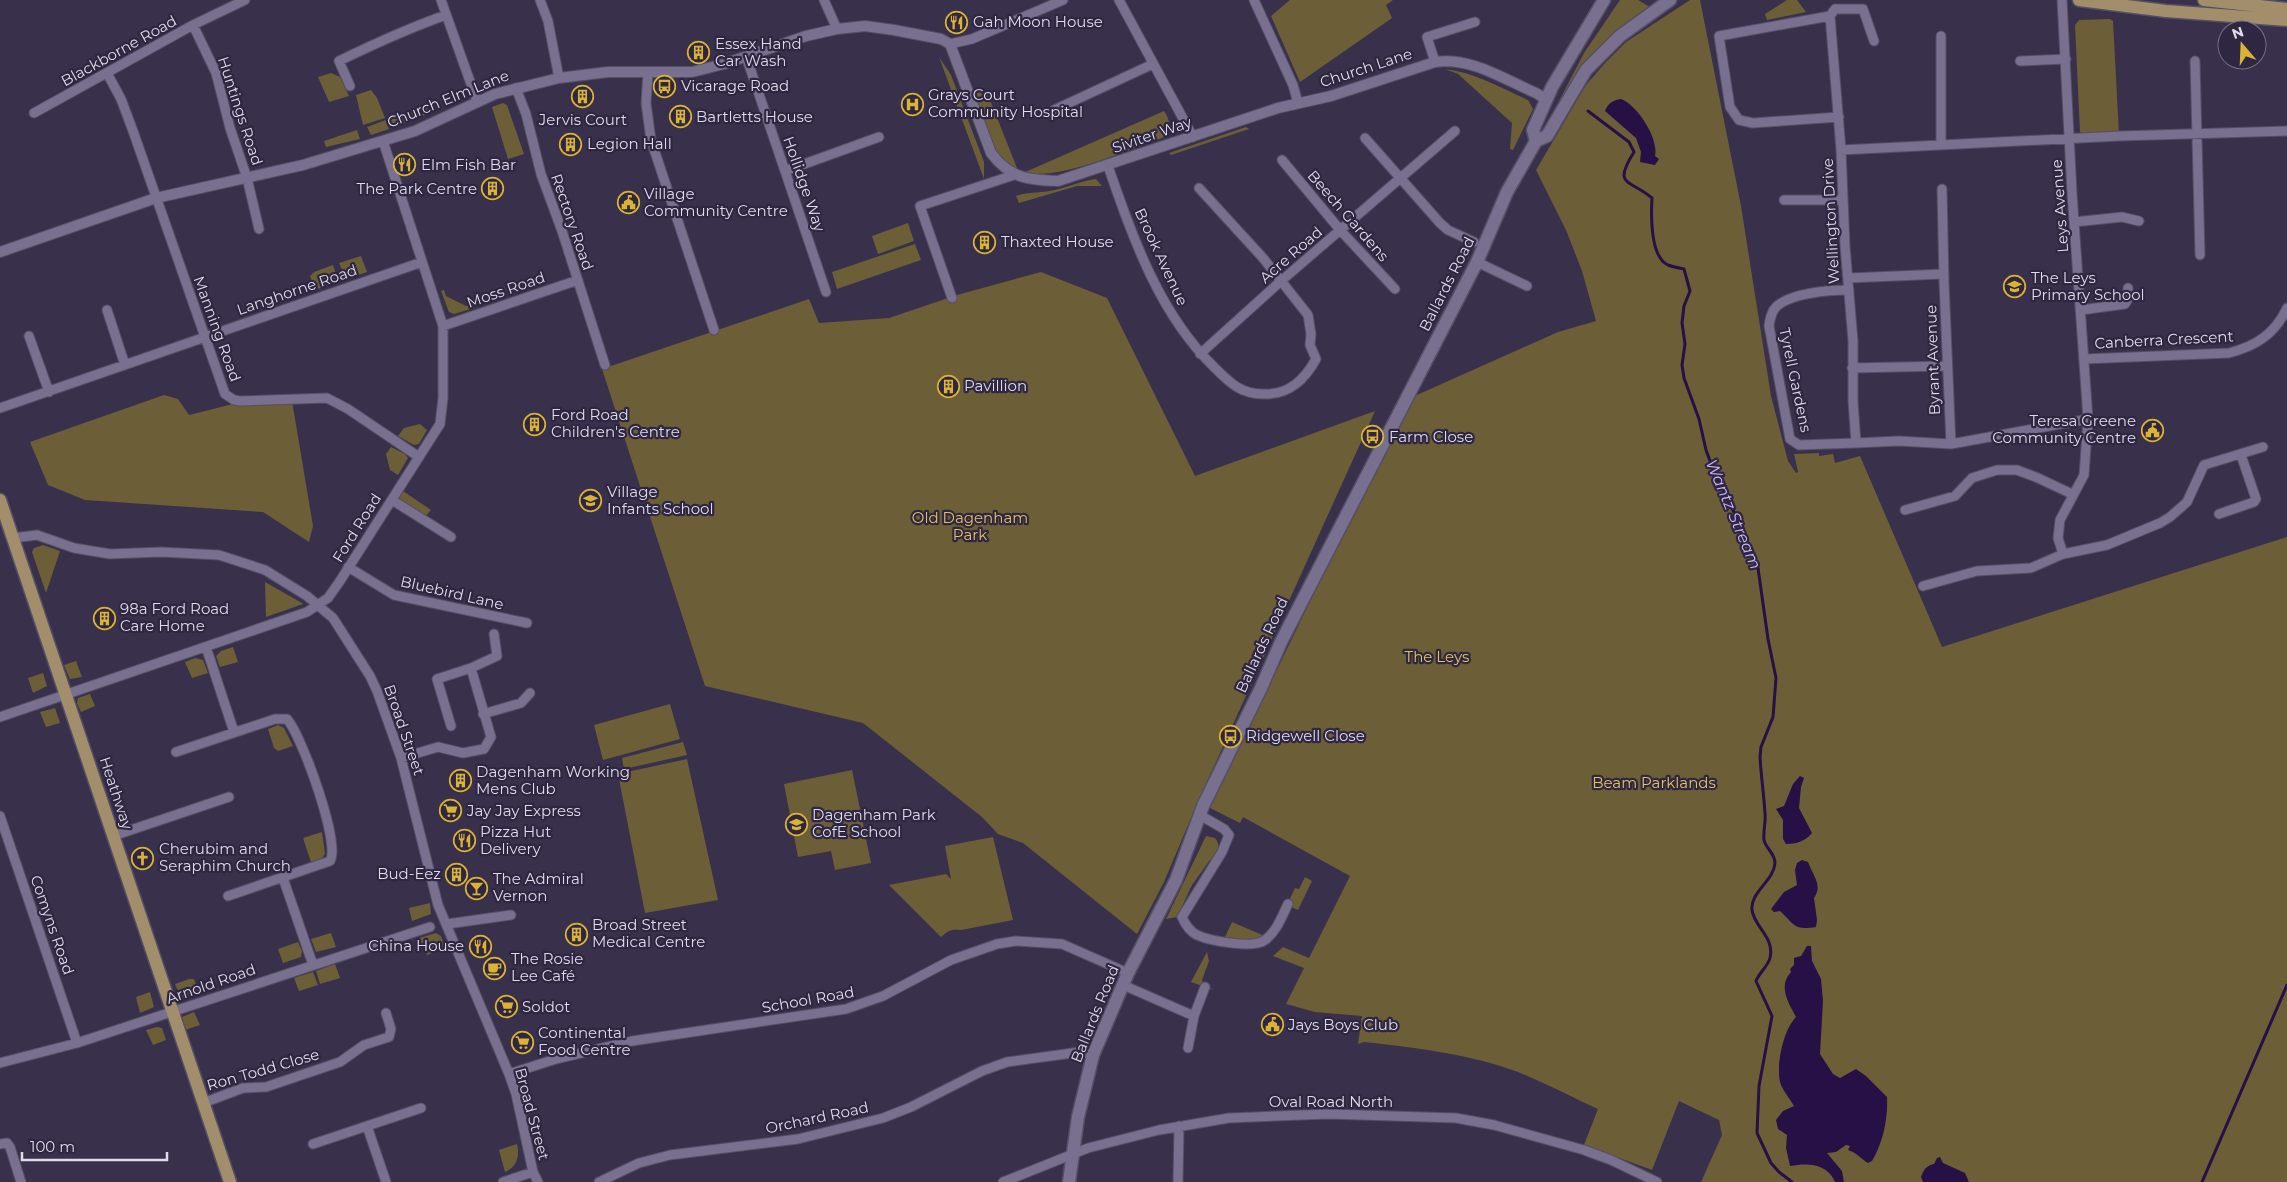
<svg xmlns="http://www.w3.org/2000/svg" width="2287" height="1182" font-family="Montserrat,sans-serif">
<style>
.green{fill:#6c5e37}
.water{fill:#261046}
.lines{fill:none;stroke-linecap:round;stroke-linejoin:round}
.stream{stroke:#261046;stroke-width:3}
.minor-casing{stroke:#554f65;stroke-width:11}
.tertiary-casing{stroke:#554f65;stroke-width:12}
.secondary-casing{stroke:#554f65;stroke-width:15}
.primary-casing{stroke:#554f65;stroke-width:15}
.minor{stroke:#78708e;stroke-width:9}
.tertiary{stroke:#78708e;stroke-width:10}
.secondary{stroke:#78708e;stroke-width:12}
.primary{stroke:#a28e6a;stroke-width:12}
.labels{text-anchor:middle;stroke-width:4.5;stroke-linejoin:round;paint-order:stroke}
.poi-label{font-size:15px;fill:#dfdbec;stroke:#2f2741;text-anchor:start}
.street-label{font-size:15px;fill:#dfdbec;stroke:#2f2741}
.park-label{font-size:15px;fill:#e4c25e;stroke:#2f2741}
.water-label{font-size:16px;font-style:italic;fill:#cdb8ff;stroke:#2f2741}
</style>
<rect width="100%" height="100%" fill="#39314c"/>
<path class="green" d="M1290 0H1393L1386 5 1392 18 1300 82 1271 16Z
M1620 0H1638L1655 10 1625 33 1559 101 1584 53Z
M1690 0H1700L1741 206 1771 396 1788 461 1796 473 1798 472 1794 454 1819 453V456L1833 454 1835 463 1860 456 1942 647 2287 537V1182H1701L1722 1135 1719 1120 1679 1101 1652 1170 1584 1145 1598 1109C1572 1097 1545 1083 1518 1072 1473 1055 1413 1047 1364 1042L1358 1044 1362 1016 1315 1012 1286 1004 1304 968 1273 956 1283 947 1309 958 1350 876 1243 817 1240 823 1210 808 1408 399 1558 332 1596 321 1582 271 1566 230 1536 170 1586 85 1605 63 1626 42Z
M1787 0H1797L1806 12 1767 20 1765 14Z
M2110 19 2113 21 2119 134 2086 136 2080 132 2075 25 2079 20Z
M939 57 951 75 984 162V179Z
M1445 69C1474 72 1501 88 1528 100L1533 109 1513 150 1510 149 1512 123 1458 74Z
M331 73 340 77 349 96 329 102 318 77Z
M371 90 377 98 385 118 363 125 356 95Z
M986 90 1019 173 1000 160 974 94Z
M503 103 507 105 524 154 508 159 492 107Z
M432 104 435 111 395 127 390 120Z
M1164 111C1171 121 1171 129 1162 138 1124 151 1062 180 1023 173Z
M386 120 389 129 371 135 367 127Z
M1246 127 1249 129 1171 155 1169 153Z
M357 130 360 139 326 147 324 141Z
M1096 179 1102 186H1077L1019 203 1016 196C1028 192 1037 193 1049 191 1065 189 1079 181 1096 179Z
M908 223 914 241 878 254 872 236Z
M915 244 921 260 837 289 832 272Z
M361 256 367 272 346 279 339 263Z
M333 265 338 281 315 290 310 276 314 272Z
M1041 272 1107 298 1195 476 1375 411 1196 806 1164 882 1137 934 1023 843 998 834 982 817 863 723 705 686 602 369 809 299 819 323 889 318 957 295Z
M444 290 446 296 466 306 473 305 474 308 454 314 449 312 441 291Z
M164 395 178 399 189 415 237 403 292 401 313 526 309 542 263 512 85 500 48 485 30 442Z
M420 424 427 430 419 444 414 445 398 436 404 428Z
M391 447 405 454 408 458 398 475 390 470 386 454Z
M403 491 431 510 424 518 399 502 397 497Z
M43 545 60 551 46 593 32 552 34 548Z
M265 582 302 603 303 604 266 617Z
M233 647 238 662 220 667 216 656 221 651Z
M195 658 203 660 208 673 192 678 185 662Z
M76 661 82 677 70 679 64 665Z
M43 673 47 686 33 693 28 678Z
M90 694 95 706 81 712 77 703 78 698Z
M670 704 680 739 603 760 594 725Z
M55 708 60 723 46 727 40 712Z
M278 725 284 728 293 746 278 751 274 748 268 729Z
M683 742 687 755 624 769 622 758Z
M687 759 718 900 645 913 618 774Z
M852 770 871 863 835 870 831 851 798 857 784 784Z
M322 832 325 854 322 858 311 862 303 838Z
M1206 836 1215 838C1221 845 1218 850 1215 859L1210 860 1192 885 1177 917 1166 919Z
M993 837 1013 920 961 930C953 928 947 931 941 937L889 885 946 874 951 879 945 846Z
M1305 877 1312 881 1298 910 1287 905 1295 888 1299 889Z
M430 903 431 914 412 921 409 908Z
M1232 922 1267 937 1246 941 1225 937Z
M331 933 336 947 316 952 311 939Z
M436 933 441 936 445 948 427 955 419 938Z
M298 942 302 951 301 957 283 963 278 949Z
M1207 952 1209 961 1202 980 1205 985 1214 990 1191 982Z
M335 964 340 978 320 984 316 971Z
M313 972 318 985 299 991 294 978Z
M189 979H194L199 993 181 998 175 984Z
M150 992 154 1007 140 1013 136 997Z
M194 1012 200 1025 185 1030 182 1017Z
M157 1027 162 1028 166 1040 153 1045 146 1030Z
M517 1144C520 1156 517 1167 505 1172L499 1150Z"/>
<path class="water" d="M1621 99C1637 105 1659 138 1655 156L1659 159 1655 165 1640 162 1641 152 1636 138 1605 111C1608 103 1613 100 1621 99Z
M1800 776 1804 778 1801 787 1799 808 1812 833C1806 841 1796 844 1786 844L1783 839V820L1776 809 1784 806 1793 784Z
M1802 860 1808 862C1813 876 1823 885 1814 898L1817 920 1816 927C1794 931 1794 924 1780 911L1774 912 1771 909 1784 892 1797 885 1795 870 1797 863Z
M1807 946H1811L1812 961 1821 979 1823 1001 1820 1054 1833 1074 1840 1078 1856 1069 1866 1076 1887 1097C1888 1120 1883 1142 1872 1161L1868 1163C1860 1158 1857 1153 1848 1150L1850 1146 1846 1145 1836 1152 1827 1153 1842 1171 1844 1182H1835C1827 1163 1807 1163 1790 1166L1786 1148 1787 1135 1778 1129 1776 1120 1783 1111 1794 1106C1790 1099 1784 1092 1781 1085 1775 1068 1783 1030 1796 1017 1788 1002 1778 986 1791 972L1790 969 1794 965V958L1801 956Z
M1940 1157 1943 1163 1965 1173 1969 1182H1923L1921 1177C1924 1169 1926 1166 1934 1164L1937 1158Z"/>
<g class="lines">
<path class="stream" d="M1588 111 1629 142 1634 152C1612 187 1630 179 1652 198 1651 215 1650 257 1668 265 1673 267 1679 268 1684 269L1690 291 1684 306 1682 323 1685 344 1682 365 1684 378 1699 419 1706 450 1716 477 1740 524 1758 568 1768 639 1776 678 1773 717 1761 747 1760 757C1761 776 1764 795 1765 814 1766 822 1763 831 1764 840 1766 849 1775 853 1775 863 1774 881 1750 892 1752 910 1754 927 1775 937 1770 958 1768 966 1759 973 1756 981L1772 1016 1759 1086 1757 1133 1771 1163 1779 1172 1792 1182
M2202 1182 2287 985"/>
<defs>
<path id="minor" d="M441 0 477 101
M540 0 548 21 559 78
M824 0 837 29
M1119 0 1193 137
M1254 0 1293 85 1298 103
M2062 0 2072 193 2088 419 2084 475 2060 520 2058 538 2063 554
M1830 16 1719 36 1730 107 1739 120 1753 123 1839 117
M193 25 216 73 230 128 247 178 259 229
M950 44 972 39 1063 0
M746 56 826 292
M2020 61 2066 59
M2195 61 2200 255
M1435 62 1427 37 1475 22
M107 73 121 99 133 131 225 394 234 400 240 401 327 398 348 409 419 457
M648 73 646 103 651 140 714 330
M350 86 339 61C374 44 409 28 446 15
M516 88 526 114 541 174 562 231 605 365
M1054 110 1153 64
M34 113 193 25 245 0
M1365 138 1440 223 1448 230 1474 242
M1941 145V36
M1841 150 1830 16 1835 9H1863L1874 41
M1282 160 1341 231 1395 289
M1108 166C1133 238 1159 314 1215 368 1230 383 1241 394 1263 394 1288 395 1304 381 1316 359L1310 345 1311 334 1308 315 1263 258 1199 188
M785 171 879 137
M1942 189 1944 282 1951 444
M1784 200H1843
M2074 222 2122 217 2139 221
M1477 262 1527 286
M1849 278 1943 274
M1849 290C1830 290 1790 293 1776 307 1771 312 1770 319 1769 326L1790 439 1799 445 1856 443
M952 298 920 206 1014 175
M107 310 125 365
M2081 310 2125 304 2128 299V288
M443 326 578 280
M29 336 49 392
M1200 354 1281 281 1455 131
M2084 359 2229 353C2256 346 2275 334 2287 308
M1852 368 1947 366
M0 408 422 262
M2088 419 1951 444 1899 441 1856 443 1853 401V341L1845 246 1841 150 2120 136 2287 131
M392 500 451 537
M1905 510 1955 496 1972 478 1997 470H2017L2038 478 2072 494
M2219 514 2254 502 2256 499 2241 455
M13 538 37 535 74 548 110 554 161 552 219 555 265 570 307 596 333 618 370 676 377 691 401 758 438 905 509 1074 516 1094 533 1172 538 1182
M348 567 394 595 527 623
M1923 586 1977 571 2031 568 2063 554 2107 545 2160 523 2170 517 2187 502 2204 465 2263 447
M206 647 234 732
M483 714 521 703 530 693
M0 717 307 612 328 598 340 581 440 424 443 398V326L383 141
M451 726 437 679 471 668 497 656 494 634
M176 752 275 719H287C302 736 341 844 330 861L228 896
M401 758 438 747 463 753 484 749 491 737 471 668
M1200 815 1224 829 1229 835 1222 852 1182 917C1185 924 1189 931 1197 935 1210 941 1254 949 1265 940 1277 931 1282 916 1288 904
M0 816 77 1043
M113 836 229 797
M283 878 313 965
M447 924 511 915
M1123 985 1194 1016
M1188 1048 1194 1016 1205 987
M0 1063 77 1043 430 927
M509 1074 556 1059 632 1041 846 1009 883 996 951 960 997 944 1016 941 1062 944 1128 973
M203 1103 243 1088 266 1087 340 1062 364 1045 389 1037 391 1029 386 1013
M367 1126 386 1182
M0 1144 7 1143 10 1147 21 1182
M313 1144 421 1108
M503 1182 533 1172
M599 1182 639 1163 670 1155 798 1139 883 1118 911 1107 982 1071 1007 1062 1080 1052 1093 1055
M1003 1182 1088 1148 1159 1130 1229 1118 1329 1114 1456 1118 1494 1125 1584 1150 1611 1160 1657 1182
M1178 1182 1179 1126"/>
<path id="tertiary" d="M0 252 156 198 303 165 415 131 495 94 559 78 608 72H692L724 64 806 36 837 29 865 26 894 30 941 39 950 44 991 153C1010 178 1027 180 1058 181L1278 108 1331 96 1435 62C1472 57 1503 79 1536 93L1547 100"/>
<path id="secondary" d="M1536 141 1533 130 1552 87 1604 0
M1069 1182 1078 1117 1093 1055 1128 973 1176 880 1203 806 1261 688 1281 642 1477 262 1507 192 1536 141 1547 136 1586 70 1620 36 1670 0"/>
<path id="primary" d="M2079 0 2166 11 2287 20
M2204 0 2287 9
M0 500 230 1182"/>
</defs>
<use href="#minor" class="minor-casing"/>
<use href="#tertiary" class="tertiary-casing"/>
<use href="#secondary" class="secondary-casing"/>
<use href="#primary" class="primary-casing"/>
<use href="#minor" class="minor"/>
<use href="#tertiary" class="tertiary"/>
<use href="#secondary" class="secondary"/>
<use href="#primary" class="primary"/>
</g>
<defs>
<symbol id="restaurant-ring" viewBox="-11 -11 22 22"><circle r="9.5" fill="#2f2741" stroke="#dbb333" stroke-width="1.5"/><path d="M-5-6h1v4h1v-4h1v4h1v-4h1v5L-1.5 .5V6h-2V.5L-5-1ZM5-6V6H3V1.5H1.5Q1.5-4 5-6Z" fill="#dbb333"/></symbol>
<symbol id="building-ring" viewBox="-11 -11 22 22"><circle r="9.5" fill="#2f2741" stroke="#dbb333" stroke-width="1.5"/><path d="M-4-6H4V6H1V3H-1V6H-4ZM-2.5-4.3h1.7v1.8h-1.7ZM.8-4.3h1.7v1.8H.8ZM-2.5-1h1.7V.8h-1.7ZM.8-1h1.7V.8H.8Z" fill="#dbb333"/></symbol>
<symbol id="bus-ring" viewBox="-11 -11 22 22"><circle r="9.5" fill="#2f2741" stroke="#dbb333" stroke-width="1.5"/><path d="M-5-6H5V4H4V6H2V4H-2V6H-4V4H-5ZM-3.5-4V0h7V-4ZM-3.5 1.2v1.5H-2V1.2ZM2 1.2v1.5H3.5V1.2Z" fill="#dbb333"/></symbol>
<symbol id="hospital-ring" viewBox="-11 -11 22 22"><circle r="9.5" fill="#2f2741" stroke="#dbb333" stroke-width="1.5"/><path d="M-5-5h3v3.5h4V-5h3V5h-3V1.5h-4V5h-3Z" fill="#dbb333"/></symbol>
<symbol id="civic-ring" viewBox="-11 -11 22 22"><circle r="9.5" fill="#2f2741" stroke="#dbb333" stroke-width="1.5"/><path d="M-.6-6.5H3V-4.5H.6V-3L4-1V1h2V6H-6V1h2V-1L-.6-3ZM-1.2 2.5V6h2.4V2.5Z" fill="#dbb333"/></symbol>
<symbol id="school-ring" viewBox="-11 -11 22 22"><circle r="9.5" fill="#2f2741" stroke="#dbb333" stroke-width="1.5"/><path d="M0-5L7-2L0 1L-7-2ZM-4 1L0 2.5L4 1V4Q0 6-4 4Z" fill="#dbb333"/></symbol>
<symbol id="supermarket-ring" viewBox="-11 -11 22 22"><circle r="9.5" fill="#2f2741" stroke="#dbb333" stroke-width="1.5"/><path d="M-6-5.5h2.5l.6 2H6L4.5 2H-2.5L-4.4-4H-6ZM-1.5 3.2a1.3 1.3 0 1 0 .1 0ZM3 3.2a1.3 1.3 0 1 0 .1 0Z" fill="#dbb333"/></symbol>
<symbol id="church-ring" viewBox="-11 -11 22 22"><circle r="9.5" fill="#2f2741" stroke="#dbb333" stroke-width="1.5"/><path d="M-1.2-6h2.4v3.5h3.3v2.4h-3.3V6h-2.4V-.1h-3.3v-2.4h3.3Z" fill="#dbb333"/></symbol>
<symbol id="bar-ring" viewBox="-11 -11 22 22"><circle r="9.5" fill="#2f2741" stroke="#dbb333" stroke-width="1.5"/><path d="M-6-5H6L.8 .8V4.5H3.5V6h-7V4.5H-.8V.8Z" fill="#dbb333"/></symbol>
<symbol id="cafe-ring" viewBox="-11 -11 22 22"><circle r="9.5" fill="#2f2741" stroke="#dbb333" stroke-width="1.5"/><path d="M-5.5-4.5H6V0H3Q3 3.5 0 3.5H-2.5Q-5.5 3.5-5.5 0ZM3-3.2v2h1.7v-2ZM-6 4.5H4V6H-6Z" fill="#dbb333"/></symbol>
</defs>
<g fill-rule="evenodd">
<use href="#restaurant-ring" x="944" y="10" width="25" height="25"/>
<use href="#building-ring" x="686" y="40" width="25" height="25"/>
<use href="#bus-ring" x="652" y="74" width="25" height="25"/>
<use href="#building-ring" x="570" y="84" width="25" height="25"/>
<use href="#hospital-ring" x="900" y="92" width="25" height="25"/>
<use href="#building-ring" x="668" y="104" width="25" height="25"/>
<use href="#building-ring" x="558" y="132" width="25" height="25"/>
<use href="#restaurant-ring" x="392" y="152" width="25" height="25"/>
<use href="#building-ring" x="480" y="176" width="25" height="25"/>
<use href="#civic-ring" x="616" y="190" width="25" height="25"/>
<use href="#building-ring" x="972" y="230" width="25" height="25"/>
<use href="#school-ring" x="2002" y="274" width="25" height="25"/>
<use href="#building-ring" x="936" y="374" width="25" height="25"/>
<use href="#building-ring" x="522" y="412" width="25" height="25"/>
<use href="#civic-ring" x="2140" y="418" width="25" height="25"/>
<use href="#bus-ring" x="1360" y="424" width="25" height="25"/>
<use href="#school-ring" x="578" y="488" width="25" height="25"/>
<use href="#building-ring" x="92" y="606" width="25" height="25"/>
<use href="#bus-ring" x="1218" y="724" width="25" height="25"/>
<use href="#building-ring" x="448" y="768" width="25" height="25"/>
<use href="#supermarket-ring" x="438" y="798" width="25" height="25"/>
<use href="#school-ring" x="784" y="812" width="25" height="25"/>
<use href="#restaurant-ring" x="452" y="828" width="25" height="25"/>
<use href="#church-ring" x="130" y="846" width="25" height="25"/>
<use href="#building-ring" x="444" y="862" width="25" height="25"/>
<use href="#bar-ring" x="464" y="876" width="25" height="25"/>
<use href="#building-ring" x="564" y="922" width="25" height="25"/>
<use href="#restaurant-ring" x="468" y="934" width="25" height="25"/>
<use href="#cafe-ring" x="482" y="956" width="25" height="25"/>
<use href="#supermarket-ring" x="494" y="994" width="25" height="25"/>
<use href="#civic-ring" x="1260" y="1012" width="25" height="25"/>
<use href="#supermarket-ring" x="510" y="1030" width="25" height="25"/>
</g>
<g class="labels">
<g class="poi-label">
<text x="973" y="27">Gah Moon House</text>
<text x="715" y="49">Essex Hand<tspan x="715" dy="17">Car Wash</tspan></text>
<text x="681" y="91">Vicarage Road</text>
<text x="928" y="100">Grays Court<tspan x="928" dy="17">Community Hospital</tspan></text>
<text x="696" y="122">Bartletts House</text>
<text x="583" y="125" text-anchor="middle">Jervis Court</text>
<text x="587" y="149">Legion Hall</text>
<text x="421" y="170">Elm Fish Bar</text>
<text x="477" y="194" text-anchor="end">The Park Centre</text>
<text x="644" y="199">Village<tspan x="644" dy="17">Community Centre</tspan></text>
<text x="1001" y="247">Thaxted House</text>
<text x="2031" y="283">The Leys<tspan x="2031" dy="17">Primary School</tspan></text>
<text x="964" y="391">Pavillion</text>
<text x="551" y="420">Ford Road<tspan x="551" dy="17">Children's Centre</tspan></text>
<text x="2136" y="426" text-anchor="end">Teresa Greene<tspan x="2136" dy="17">Community Centre</tspan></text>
<text x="1389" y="442">Farm Close</text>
<text x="607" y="497">Village<tspan x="607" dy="17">Infants School</tspan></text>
<text x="120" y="614">98a Ford Road<tspan x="120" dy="17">Care Home</tspan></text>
<text x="1246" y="741">Ridgewell Close</text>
<text x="476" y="777">Dagenham Working<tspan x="476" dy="17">Mens Club</tspan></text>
<text x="467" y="816">Jay Jay Express</text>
<text x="812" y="820">Dagenham Park<tspan x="812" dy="17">CofE School</tspan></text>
<text x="480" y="837">Pizza Hut<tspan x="480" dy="17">Delivery</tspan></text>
<text x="159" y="854">Cherubim and<tspan x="159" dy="17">Seraphim Church</tspan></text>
<text x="441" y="879" text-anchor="end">Bud-Eez</text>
<text x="493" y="884">The Admiral<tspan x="493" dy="17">Vernon</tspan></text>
<text x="592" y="930">Broad Street<tspan x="592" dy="17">Medical Centre</tspan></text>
<text x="464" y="951" text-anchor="end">China House</text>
<text x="511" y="964">The Rosie<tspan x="511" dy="17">Lee Café</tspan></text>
<text x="522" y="1012">Soldot</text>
<text x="1288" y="1030">Jays Boys Club</text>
<text x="538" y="1038">Continental<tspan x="538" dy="17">Food Centre</tspan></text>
</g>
<g class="street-label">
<text transform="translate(119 51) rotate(-29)" y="5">Blackborne Road</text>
<text transform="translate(1366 68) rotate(-18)" y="5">Church Lane</text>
<text transform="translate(448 99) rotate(-22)" y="5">Church Elm Lane</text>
<text transform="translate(240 111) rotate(72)" y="5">Huntings Road</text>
<text transform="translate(1152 135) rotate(-19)" y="5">Siviter Way</text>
<text transform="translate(804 184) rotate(71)" y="5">Hollidge Way</text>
<text transform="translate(2060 206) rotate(-94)" y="5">Leys Avenue</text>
<text transform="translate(1348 216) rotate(49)" y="5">Beech Gardens</text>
<text transform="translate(1831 221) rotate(-93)" y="5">Wellington Drive</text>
<text transform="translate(572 222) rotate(71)" y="5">Rectory Road</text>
<text transform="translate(1291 255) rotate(-41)" y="5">Acre Road</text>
<text transform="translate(1161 257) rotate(65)" y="5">Brook Avenue</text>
<text transform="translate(1447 284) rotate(-63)" y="5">Ballards Road</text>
<text transform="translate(297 290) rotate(-19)" y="5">Langhorne Road</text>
<text transform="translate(506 290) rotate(-19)" y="5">Moss Road</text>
<text transform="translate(217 329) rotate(70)" y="5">Manning Road</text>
<text transform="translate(2164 340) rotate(-3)" y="5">Canberra Crescent</text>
<text transform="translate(1933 360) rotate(-92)" y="5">Byrant Avenue</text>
<text transform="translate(1795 380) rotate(78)" y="5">Tyrell Gardens</text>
<text transform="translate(357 528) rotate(-58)" y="5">Ford Road</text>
<text transform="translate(452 593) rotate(13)" y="5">Bluebird Lane</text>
<text transform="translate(1262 645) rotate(-65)" y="5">Ballards Road</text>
<text transform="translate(404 730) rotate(71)" y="5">Broad Street</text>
<text transform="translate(116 793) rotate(72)" y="5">Heathway</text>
<text transform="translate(52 925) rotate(71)" y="5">Comyns Road</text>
<text transform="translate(211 984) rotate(-19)" y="5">Arnold Road</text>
<text transform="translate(808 1000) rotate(-10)" y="5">School Road</text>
<text transform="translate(1095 1014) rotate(-68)" y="5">Ballards Road</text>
<text transform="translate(263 1070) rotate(-16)" y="5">Ron Todd Close</text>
<text x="1331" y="1107">Oval Road North</text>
<text transform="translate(532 1114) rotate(75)" y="5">Broad Street</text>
<text transform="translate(817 1118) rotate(-12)" y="5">Orchard Road</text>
</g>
<g class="park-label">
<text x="970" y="523">Old Dagenham<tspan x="970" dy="17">Park</tspan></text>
<text x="1437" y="662">The Leys</text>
<text x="1654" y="788">Beam Parklands</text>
</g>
<g class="water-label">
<text transform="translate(1734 514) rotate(67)" y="6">Wantz Stream</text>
</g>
</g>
<g transform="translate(2242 45) rotate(341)"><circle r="24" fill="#2f2741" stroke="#756f85"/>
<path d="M0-4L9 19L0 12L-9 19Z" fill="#dbb333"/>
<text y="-8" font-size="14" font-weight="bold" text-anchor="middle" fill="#dfdbec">N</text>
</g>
<path d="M22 1152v8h145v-8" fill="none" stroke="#dfdbec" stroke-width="2.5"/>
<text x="30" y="1152" font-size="15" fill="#dfdbec" stroke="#2f2741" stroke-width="4" paint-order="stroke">100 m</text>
</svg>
